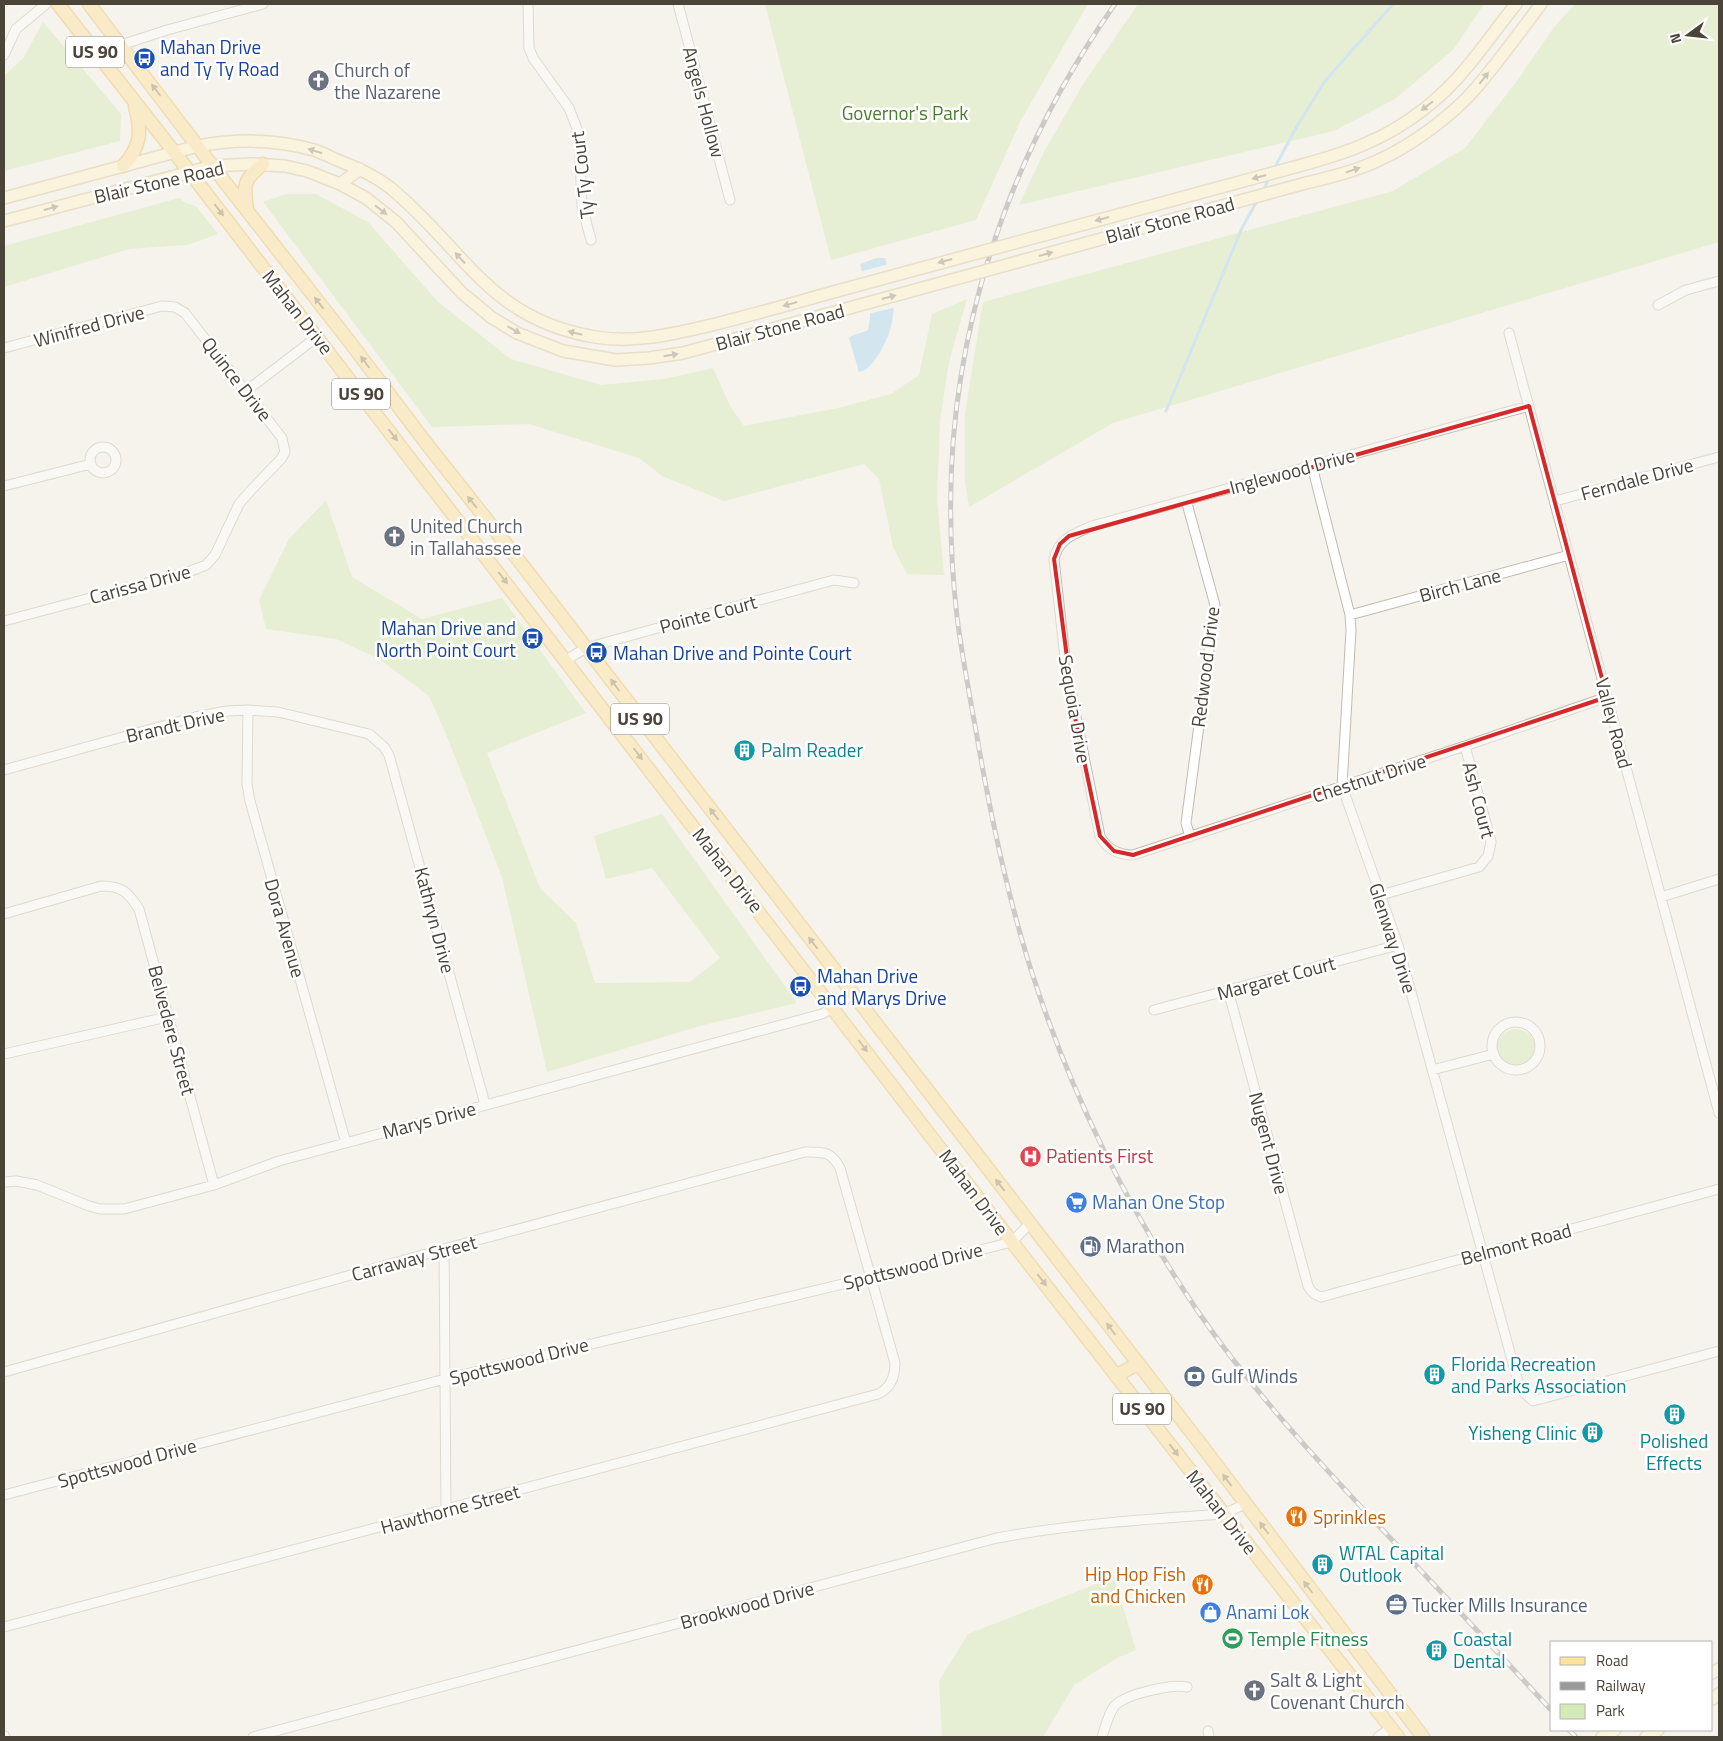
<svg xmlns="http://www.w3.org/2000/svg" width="1723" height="1741" font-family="'Titillium Web',sans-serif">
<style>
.green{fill:#d2eab5}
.water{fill:#a9d4f2}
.pier{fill:#f6f3ec}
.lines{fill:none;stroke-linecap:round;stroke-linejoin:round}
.stream{stroke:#a9d4f2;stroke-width:3}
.minor-casing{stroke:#c2bbae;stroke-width:11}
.tertiary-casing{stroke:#c2bbae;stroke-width:12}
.secondary-casing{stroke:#d6c79b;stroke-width:14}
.primary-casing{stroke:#e6c16a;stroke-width:15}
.minor{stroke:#fff;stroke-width:9}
.tertiary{stroke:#fff;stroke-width:10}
.secondary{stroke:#fff3cd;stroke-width:11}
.primary{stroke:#ffe39c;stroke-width:12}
.rail-casing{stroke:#9a9a9a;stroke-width:5}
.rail{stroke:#fff;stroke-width:3;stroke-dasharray:9;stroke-linecap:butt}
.secondary-bridge-casing{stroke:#d6c79b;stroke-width:14;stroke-linecap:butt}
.secondary-bridge{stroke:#fff3cd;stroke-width:11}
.oneway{fill:#9c937c}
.oneway2{fill:#9c8c66}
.marked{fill:none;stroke:#d62828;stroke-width:4;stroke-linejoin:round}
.labels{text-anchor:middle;stroke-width:5;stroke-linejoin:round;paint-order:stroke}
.shield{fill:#fff;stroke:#817c74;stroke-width:1}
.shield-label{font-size:18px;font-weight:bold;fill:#4b4439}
.transit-label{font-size:19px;fill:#164399;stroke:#fff;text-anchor:start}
.worship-label{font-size:19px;fill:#5b616d;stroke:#fff;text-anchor:start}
.street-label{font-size:19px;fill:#4b4439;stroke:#fff}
.park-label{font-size:19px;fill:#4a7f2a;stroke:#fff}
.culture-label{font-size:19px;fill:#0d838f;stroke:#fff;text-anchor:start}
.health-label{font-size:19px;fill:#be3a42;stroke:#fff;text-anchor:start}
.shop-label{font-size:19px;fill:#366cbe;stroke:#fff;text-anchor:start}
.service-label{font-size:19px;fill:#4e5e75;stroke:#fff;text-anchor:start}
.food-label{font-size:19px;fill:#c56008;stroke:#fff;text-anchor:start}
.leisure-label{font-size:19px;fill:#27864d;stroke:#fff;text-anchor:start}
</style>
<rect width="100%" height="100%" fill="#f6f3ec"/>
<path class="green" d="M765 4H1088L1021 120 976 220 831 260Z
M1138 4H1484L1453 50 1395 99 1334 131 1019 205 1045 150 1082 86Z
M1575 4H1719V242L1113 423 969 507 965 481V413L983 302 1393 191 1465 148 1516 82 1555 26Z
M43 22 121 114 120 141 4 171V76L24 57Z
M286 194H316L368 222 438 302 511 359 601 385 664 379 713 368 730 406 744 426 838 408 891 394 919 375 932 314 967 299 949 362 940 421 937 499 944 575 907 574 893 547 879 479 864 464 724 501 662 476 639 458 529 424 432 427 263 202Z
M179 198 186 203 196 206 218 234 187 245 129 249 4 287V246Z
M326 500 352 577 422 619 502 598 586 713 487 753 540 888 576 923 595 983 690 982 720 958 652 868 606 879 594 836 662 814 797 1003 700 1026 547 1072 502 877 448 739 429 696 379 659 336 639 266 629 259 600 289 539Z
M1497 1048a19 19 0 1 1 38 0a19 19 0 1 1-38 0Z
M1114 1577 1136 1650 1117 1658 1074 1685 1043 1737H942L939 1681 968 1634Z"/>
<path class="water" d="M877 258H885C895 296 900 319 879 354 873 362 869 370 859 372L849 338C854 333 861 334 868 330 874 307 866 286 860 264Z"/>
<path class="pier" d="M889 264 895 285 897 307 868 314 865 293 859 272Z"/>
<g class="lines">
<path class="stream" d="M1274 169 1297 126 1325 81 1393 4
M1263 191 1270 176
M1166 411 1242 228 1257 201"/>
<defs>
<path id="minor" d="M528 4 529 48 533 58 569 108 579 134 582 206 591 240
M678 4 730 200
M121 45 167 30 263 4
M4 55 16 29 46 4
M1658 305 1686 290 1719 281
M1509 333 1719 1113
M4 348 162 306 175 307 185 313 282 438 285 452 281 459 252 489 239 504 215 555 206 565 188 572 4 621
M246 391 317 337
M1529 406 1092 526C1074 534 1059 538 1054 559L1066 667 1100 836C1107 849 1118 855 1133 855L1465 746 1607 697
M90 460a13 13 0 1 1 26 0a13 13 0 1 1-26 0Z
M1312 466 1350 615 1351 630 1342 786 1398 945 1520 1389 1533 1401 1719 1351
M4 486 91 464
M1186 500 1215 605 1186 823 1190 837
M1555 501 1719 457
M1350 615 1569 555
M566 660 586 648 726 609 834 580 854 583
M248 710 247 784 250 801 346 1143
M4 770 195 717 227 711 248 710 278 712 369 734 384 747 389 755 485 1104
M1381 895 1479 867 1488 856 1491 842 1465 746
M1661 897 1719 879
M4 914 101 886C122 886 128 892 139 909L214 1185
M1228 990 1308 1286C1311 1292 1314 1295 1321 1297L1719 1189
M1154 1010 1398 945
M1492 1046a24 24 0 1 1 48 0a24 24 0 1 1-48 0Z
M4 1054 167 1017
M1432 1070 1494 1054
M4 1182 16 1181 37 1185 89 1206 100 1209H124L214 1185 279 1161 822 1014 853 995
M444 1249 446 1510
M4 1372 444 1249 805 1152C823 1152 831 1151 840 1168L895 1363C895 1377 891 1388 878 1394L4 1627
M4 1495 445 1379 872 1277 1012 1242 1030 1223
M1208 1731 1209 1737
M253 1737 997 1538C1072 1524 1148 1519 1224 1514L1245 1504
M1102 1737C1105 1728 1108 1716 1113 1708 1122 1694 1172 1684 1187 1687
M1378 1737 1391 1728"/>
<path id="tertiary" d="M4 1736V1737"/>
<path id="secondary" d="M1306 164C1327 158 1348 152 1367 143 1405 127 1441 99 1467 67 1484 47 1499 25 1516 4
M1306 183C1331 177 1356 171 1379 160 1411 146 1453 115 1476 88 1499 61 1520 32 1541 4
M340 184 360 169
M4 198 198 146C236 139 276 139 314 150 323 153 332 158 342 162 360 169 379 178 394 191 464 250 490 318 590 336 634 345 677 333 720 323 759 313 798 302 837 291
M4 221 213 166 252 164 285 166 307 171 340 184 366 198 396 222 462 293 491 317 517 333 563 351 616 360 649 358 683 353 842 310
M1712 1673 1719 1669
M1712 1699 1719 1694
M1602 1737 1615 1730
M1646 1737 1658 1730"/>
<path id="primary" d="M58 4 175 153 1012 1242 1398 1737
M89 4 224 181 349 341 426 443 506 544 1202 1446 1423 1737
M123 166C141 147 142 131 135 107
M247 210C244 185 242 181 263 164
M1116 1376 1137 1364"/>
</defs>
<use href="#minor" class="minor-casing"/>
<use href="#tertiary" class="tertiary-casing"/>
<use href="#secondary" class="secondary-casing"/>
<use href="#primary" class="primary-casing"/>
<use href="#minor" class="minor"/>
<use href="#tertiary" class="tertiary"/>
<use href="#secondary" class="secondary"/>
<use href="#primary" class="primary"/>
<defs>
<path id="rail" d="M1115 4C1037 115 983 241 961 376 948 455 948 537 957 617 962 655 969 693 976 731 990 813 1007 896 1033 976 1072 1096 1128 1209 1199 1313 1252 1390 1316 1459 1380 1527 1437 1588 1495 1649 1552 1711
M1569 1730 1576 1737"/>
</defs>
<use href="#rail" class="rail-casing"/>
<use href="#rail" class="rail"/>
<defs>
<path id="secondary-bridge" d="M837 291 1306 164
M842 310 1306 183"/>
</defs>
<use href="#secondary-bridge" class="secondary-bridge-casing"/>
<use href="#secondary-bridge" class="secondary-bridge"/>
</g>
<defs><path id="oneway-solid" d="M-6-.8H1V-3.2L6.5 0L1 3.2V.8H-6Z" transform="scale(1.25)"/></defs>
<g class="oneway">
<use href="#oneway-solid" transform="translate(1484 78) rotate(-52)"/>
<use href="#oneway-solid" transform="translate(1427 106) rotate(142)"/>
<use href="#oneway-solid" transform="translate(315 151) rotate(-162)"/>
<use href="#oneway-solid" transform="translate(1353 170) rotate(-19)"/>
<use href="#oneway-solid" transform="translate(1259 177) rotate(165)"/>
<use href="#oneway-solid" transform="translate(51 208) rotate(-15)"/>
<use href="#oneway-solid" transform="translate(381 210) rotate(38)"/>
<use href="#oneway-solid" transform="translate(1102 219) rotate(165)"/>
<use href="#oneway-solid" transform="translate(1046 254) rotate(-15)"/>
<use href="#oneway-solid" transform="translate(460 258) rotate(-133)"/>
<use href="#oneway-solid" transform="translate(945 261) rotate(165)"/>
<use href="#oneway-solid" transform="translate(889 297) rotate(-15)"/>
<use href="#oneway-solid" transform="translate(790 304) rotate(164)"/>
<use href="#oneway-solid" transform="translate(514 330) rotate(30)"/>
<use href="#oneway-solid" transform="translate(575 333) rotate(-166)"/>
<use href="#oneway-solid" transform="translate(671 355) rotate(-9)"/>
</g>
<g class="oneway2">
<use href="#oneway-solid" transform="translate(156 90) rotate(-127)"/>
<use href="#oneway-solid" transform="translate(219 210) rotate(52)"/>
<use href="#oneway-solid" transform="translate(319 303) rotate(-128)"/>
<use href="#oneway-solid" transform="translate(365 362) rotate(-127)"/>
<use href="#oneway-solid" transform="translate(393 435) rotate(52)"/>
<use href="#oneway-solid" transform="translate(472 502) rotate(-129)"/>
<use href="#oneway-solid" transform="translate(503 578) rotate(52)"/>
<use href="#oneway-solid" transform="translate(615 685) rotate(-127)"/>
<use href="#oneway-solid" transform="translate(638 754) rotate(53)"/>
<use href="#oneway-solid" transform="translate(714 814) rotate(-128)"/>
<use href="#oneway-solid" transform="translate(813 943) rotate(-128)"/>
<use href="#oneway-solid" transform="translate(863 1046) rotate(53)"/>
<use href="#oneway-solid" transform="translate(1000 1185) rotate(-128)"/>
<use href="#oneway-solid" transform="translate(1042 1280) rotate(52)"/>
<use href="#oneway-solid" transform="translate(1111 1329) rotate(-127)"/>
<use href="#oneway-solid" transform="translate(1174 1450) rotate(52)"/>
<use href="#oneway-solid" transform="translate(1227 1480) rotate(-127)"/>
<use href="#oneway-solid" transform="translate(1264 1528) rotate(-127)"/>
<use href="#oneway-solid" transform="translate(1308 1587) rotate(-127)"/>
</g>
<path d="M0 0H1723V1741H0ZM1529 406 1607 697 1133 855 1114 851 1100 836 1075 718 1054 559 1060 544 1069 536Z" fill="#f6f3ec" fill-opacity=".55" fill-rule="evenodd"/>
<path class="marked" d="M1529 406 1607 697 1133 855 1114 851 1100 836 1075 718 1054 559 1060 544 1069 536Z"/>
<defs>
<symbol id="bus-disc" viewBox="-11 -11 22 22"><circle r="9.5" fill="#1a4fb4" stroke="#fff"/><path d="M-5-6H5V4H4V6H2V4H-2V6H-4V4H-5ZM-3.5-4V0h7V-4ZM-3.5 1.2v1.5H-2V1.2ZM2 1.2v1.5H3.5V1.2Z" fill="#fff"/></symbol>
<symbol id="church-disc" viewBox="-11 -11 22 22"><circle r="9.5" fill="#6b7280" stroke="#fff"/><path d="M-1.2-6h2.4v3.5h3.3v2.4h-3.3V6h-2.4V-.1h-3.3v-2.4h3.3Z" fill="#fff"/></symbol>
<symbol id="building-disc" viewBox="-11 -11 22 22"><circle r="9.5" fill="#0f9aa8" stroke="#fff"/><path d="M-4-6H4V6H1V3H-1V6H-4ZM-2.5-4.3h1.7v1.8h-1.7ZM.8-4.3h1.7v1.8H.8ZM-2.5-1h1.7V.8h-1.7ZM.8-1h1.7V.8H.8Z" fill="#fff"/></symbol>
<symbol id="hospital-disc" viewBox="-11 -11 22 22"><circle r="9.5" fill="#e0444e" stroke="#fff"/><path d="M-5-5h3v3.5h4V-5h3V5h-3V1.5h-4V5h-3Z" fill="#fff"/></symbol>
<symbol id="supermarket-disc" viewBox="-11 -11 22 22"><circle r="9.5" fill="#3f7fe0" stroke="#fff"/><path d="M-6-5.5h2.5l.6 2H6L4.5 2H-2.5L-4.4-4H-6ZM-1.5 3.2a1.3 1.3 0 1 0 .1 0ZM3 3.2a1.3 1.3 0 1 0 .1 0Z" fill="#fff"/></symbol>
<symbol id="fuel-disc" viewBox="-11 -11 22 22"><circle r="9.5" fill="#5c6f8a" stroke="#fff"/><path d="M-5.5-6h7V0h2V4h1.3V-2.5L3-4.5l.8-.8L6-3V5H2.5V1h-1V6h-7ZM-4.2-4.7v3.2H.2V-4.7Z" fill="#fff"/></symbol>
<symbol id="bank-disc" viewBox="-11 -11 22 22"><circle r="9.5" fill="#5c6f8a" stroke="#fff"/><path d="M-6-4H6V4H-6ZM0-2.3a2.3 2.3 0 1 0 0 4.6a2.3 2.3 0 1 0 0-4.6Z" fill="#fff"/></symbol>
<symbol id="restaurant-disc" viewBox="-11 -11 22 22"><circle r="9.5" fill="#e8710a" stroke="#fff"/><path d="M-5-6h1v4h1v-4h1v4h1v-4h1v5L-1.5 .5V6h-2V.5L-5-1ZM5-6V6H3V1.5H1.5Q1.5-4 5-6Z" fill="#fff"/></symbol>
<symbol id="office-disc" viewBox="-11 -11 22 22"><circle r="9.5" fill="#5c6f8a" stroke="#fff"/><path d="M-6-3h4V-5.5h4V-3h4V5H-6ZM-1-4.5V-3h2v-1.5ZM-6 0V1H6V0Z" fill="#fff"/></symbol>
<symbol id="shop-disc" viewBox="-11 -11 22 22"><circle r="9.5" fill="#3f7fe0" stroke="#fff"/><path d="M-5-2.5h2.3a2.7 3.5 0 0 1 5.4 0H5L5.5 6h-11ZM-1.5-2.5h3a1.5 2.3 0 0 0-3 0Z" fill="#fff"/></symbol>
<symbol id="stadium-disc" viewBox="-11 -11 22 22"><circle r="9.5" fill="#2e9e5b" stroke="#fff"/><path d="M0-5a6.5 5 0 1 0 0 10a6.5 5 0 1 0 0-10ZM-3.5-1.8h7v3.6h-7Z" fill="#fff"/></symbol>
</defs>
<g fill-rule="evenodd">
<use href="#bus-disc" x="132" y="46" width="25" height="25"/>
<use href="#church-disc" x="306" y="68" width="25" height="25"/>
<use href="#church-disc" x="382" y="524" width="25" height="25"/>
<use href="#bus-disc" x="520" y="626" width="25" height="25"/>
<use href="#bus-disc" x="584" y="640" width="25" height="25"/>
<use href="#building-disc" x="732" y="738" width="25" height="25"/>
<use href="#bus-disc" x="788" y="974" width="25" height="25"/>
<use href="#hospital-disc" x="1018" y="1144" width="25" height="25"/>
<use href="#supermarket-disc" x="1064" y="1190" width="25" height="25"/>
<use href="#fuel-disc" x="1078" y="1234" width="25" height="25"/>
<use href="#building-disc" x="1422" y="1362" width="25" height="25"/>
<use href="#bank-disc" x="1182" y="1364" width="25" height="25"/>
<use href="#building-disc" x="1662" y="1402" width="25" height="25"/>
<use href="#building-disc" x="1580" y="1420" width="25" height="25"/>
<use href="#restaurant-disc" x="1284" y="1504" width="25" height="25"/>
<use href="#building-disc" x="1310" y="1552" width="25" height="25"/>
<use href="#restaurant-disc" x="1190" y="1572" width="25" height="25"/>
<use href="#office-disc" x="1384" y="1592" width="25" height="25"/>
<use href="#shop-disc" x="1198" y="1600" width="25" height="25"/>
<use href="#stadium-disc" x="1220" y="1626" width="25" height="25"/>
<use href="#building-disc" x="1424" y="1638" width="25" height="25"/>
<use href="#church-disc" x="1242" y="1678" width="25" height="25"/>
</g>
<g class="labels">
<g class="shield">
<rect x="66" y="36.5" width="58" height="31" rx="4"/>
<rect x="332" y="378.5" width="58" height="31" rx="4"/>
<rect x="611" y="703.5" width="58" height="31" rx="4"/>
<rect x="1113" y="1393.5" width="58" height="31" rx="4"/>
</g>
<g class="shield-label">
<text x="95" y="58">US 90</text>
<text x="361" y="400">US 90</text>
<text x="640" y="725">US 90</text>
<text x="1142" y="1415">US 90</text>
</g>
<g class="transit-label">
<text x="160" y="54">Mahan Drive<tspan x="160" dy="22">and Ty Ty Road</tspan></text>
<text x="516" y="635" text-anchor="end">Mahan Drive and<tspan x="516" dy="22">North Point Court</tspan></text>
<text x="613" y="660">Mahan Drive and Pointe Court</text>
<text x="817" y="983">Mahan Drive<tspan x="817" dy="22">and Marys Drive</tspan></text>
</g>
<g class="worship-label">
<text x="334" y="77">Church of<tspan x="334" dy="22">the Nazarene</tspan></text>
<text x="410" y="533">United Church<tspan x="410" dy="22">in Tallahassee</tspan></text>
<text x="1270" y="1687">Salt &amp; Light<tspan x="1270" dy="22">Covenant Church</tspan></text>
</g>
<g class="street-label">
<text transform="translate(704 102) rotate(75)" y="7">Angels Hollow</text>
<text transform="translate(582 175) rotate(-97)" y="7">Ty Ty Court</text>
<text transform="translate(159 182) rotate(-13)" y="7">Blair Stone Road</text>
<text transform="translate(1170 220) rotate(-15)" y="7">Blair Stone Road</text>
<text transform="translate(298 312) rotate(52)" y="7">Mahan Drive</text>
<text transform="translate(89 326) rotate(-15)" y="7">Winifred Drive</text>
<text transform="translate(780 327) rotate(-15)" y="7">Blair Stone Road</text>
<text transform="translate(237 379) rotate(52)" y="7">Quince Drive</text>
<text transform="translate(1292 471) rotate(-15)" y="7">Inglewood Drive</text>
<text transform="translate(1637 479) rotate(-15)" y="7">Ferndale Drive</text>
<text transform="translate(140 584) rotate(-15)" y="7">Carissa Drive</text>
<text transform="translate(1460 585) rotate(-15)" y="7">Birch Lane</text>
<text transform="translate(708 614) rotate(-15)" y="7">Pointe Court</text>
<text transform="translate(1205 667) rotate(-83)" y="7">Redwood Drive</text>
<text transform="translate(1075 709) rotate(80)" y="7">Sequoia Drive</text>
<text transform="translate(1614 723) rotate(75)" y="7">Valley Road</text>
<text transform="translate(175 725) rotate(-13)" y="7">Brandt Drive</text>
<text transform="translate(1369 778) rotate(-18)" y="7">Chestnut Drive</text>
<text transform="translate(1479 800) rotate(75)" y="7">Ash Court</text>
<text transform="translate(728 870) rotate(52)" y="7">Mahan Drive</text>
<text transform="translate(435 920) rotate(75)" y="7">Kathryn Drive</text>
<text transform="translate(285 928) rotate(74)" y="7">Dora Avenue</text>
<text transform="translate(1393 938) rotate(72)" y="7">Glenway Drive</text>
<text transform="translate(1276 978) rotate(-15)" y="7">Margaret Court</text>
<text transform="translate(172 1030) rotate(75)" y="7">Belvedere Street</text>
<text transform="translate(429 1120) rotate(-15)" y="7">Marys Drive</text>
<text transform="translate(1269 1143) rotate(75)" y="7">Nugent Drive</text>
<text transform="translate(974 1192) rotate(53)" y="7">Mahan Drive</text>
<text transform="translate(1516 1244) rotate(-15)" y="7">Belmont Road</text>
<text transform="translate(414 1258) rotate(-15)" y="7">Carraway Street</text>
<text transform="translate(913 1266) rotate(-14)" y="7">Spottswood Drive</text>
<text transform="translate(519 1361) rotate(-14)" y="7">Spottswood Drive</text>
<text transform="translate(127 1463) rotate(-15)" y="7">Spottswood Drive</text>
<text transform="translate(450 1509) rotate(-15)" y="7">Hawthorne Street</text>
<text transform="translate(1222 1512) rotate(52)" y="7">Mahan Drive</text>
<text transform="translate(747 1605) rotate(-15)" y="7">Brookwood Drive</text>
</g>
<g class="park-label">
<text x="905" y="120">Governor's Park</text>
</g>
<g class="culture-label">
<text x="761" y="757">Palm Reader</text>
<text x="1451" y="1371">Florida Recreation<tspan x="1451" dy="22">and Parks Association</tspan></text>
<text x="1577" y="1440" text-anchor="end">Yisheng Clinic</text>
<text x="1674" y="1448" text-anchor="middle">Polished<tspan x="1674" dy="22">Effects</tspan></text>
<text x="1339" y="1560">WTAL Capital<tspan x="1339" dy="22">Outlook</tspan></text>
<text x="1453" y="1646">Coastal<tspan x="1453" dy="22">Dental</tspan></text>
</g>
<g class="health-label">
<text x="1046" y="1163">Patients First</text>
</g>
<g class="shop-label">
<text x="1092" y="1209">Mahan One Stop</text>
<text x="1226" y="1619">Anami Lok</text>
</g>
<g class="service-label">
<text x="1106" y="1253">Marathon</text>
<text x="1211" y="1383">Gulf Winds</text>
<text x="1412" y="1612">Tucker Mills Insurance</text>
</g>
<g class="food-label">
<text x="1313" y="1524">Sprinkles</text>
<text x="1186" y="1581" text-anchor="end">Hip Hop Fish<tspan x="1186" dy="22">and Chicken</tspan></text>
</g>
<g class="leisure-label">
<text x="1248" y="1646">Temple Fitness</text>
</g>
</g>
<rect width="1723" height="1741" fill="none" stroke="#4b4439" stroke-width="10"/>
<rect x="1550" y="1641" width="162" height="90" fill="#ffffff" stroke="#b7b4b0"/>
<rect x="1560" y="1657" width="25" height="8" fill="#ffe39c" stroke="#b7b4b0"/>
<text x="1596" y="1666" font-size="15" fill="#4b4439">Road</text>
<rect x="1560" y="1682" width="25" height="8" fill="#9a9a9a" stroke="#b7b4b0"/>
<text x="1596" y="1691" font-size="15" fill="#4b4439">Railway</text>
<rect x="1560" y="1704" width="25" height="15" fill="#d2eab5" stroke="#b7b4b0"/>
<text x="1596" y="1716" font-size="15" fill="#4b4439">Park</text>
<g transform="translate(1688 35) rotate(255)" stroke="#ffffff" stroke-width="4" paint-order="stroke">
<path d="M0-4L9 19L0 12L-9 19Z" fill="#4b4439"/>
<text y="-8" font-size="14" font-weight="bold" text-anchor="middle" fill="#4b4439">N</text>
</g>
</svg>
